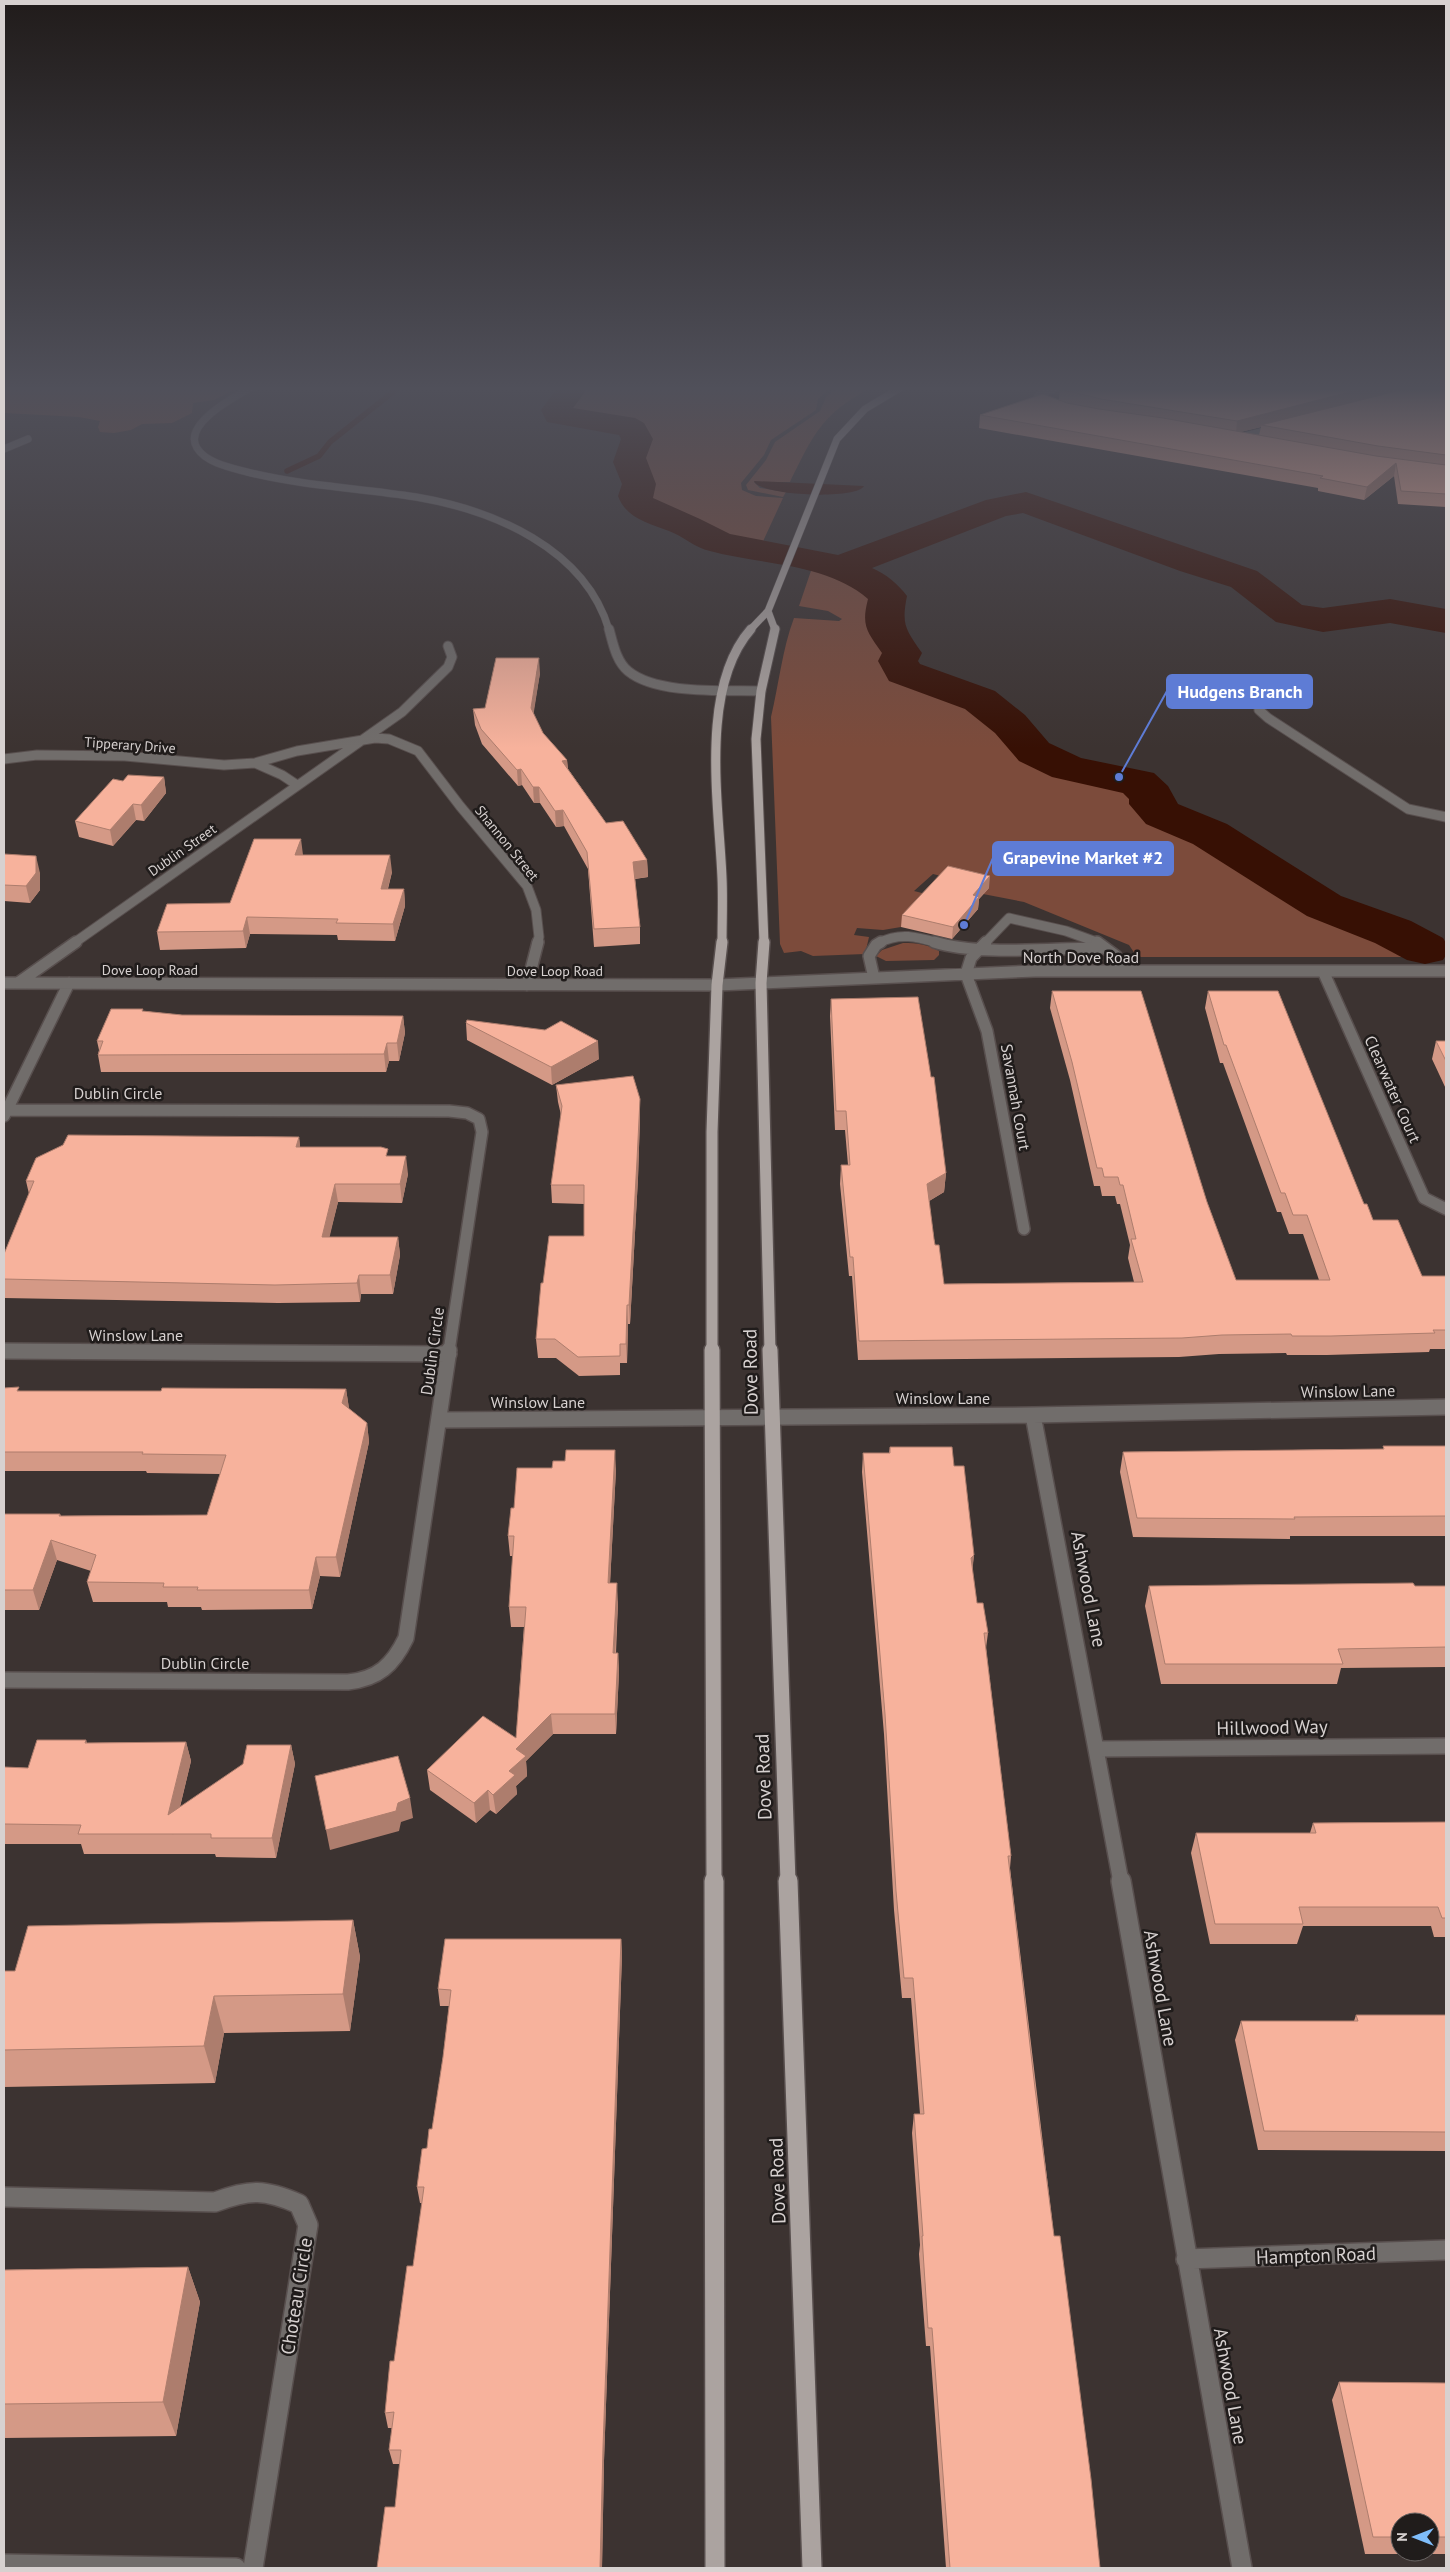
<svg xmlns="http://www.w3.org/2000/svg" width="1450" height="2572" font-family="'PT Sans',sans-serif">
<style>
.green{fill:#7c4b3b}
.water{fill:#371004}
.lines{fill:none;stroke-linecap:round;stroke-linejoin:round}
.stream{stroke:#371004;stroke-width:5.5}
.river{fill:#371004;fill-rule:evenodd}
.minor-far4-casing{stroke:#584f4e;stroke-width:8}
.minor-far3-casing{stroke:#584f4e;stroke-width:11}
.minor-far2-casing{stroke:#584f4e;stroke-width:14}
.minor-far1-casing{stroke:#584f4e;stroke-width:18}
.minor-casing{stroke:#584f4e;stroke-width:22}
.major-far4-casing{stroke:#584f4e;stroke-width:8}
.major-far3-casing{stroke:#584f4e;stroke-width:11}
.major-far2-casing{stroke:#584f4e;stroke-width:14}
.major-far1-casing{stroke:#584f4e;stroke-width:18}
.major-casing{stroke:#584f4e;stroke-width:22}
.minor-far4{stroke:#716d6b;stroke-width:7}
.minor-far3{stroke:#716d6b;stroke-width:9}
.minor-far2{stroke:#716d6b;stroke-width:11}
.minor-far1{stroke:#716d6b;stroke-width:15}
.minor{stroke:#716d6b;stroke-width:19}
.major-far4{stroke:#aba3a0;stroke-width:7}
.major-far3{stroke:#aba3a0;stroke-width:9}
.major-far2{stroke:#aba3a0;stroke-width:11}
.major-far1{stroke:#aba3a0;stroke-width:15}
.major{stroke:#aba3a0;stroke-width:19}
.wall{fill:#d49986;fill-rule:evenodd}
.shaded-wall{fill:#ad7d6d}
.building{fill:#f7b29c;stroke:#ad7d6d}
.labels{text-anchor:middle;stroke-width:5;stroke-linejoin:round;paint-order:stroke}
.far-street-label{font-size:14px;fill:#d7d1d0;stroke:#201c1b}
.street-label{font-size:16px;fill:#d7d1d0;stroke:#201c1b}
.near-street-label{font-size:19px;fill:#d7d1d0;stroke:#201c1b}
.leader{fill:none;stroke:#5e7cd5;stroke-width:2}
.callout-dot{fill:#5e7cd5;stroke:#201c1b;stroke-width:2}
.callout{fill:#5e7cd5;stroke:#5e7cd5;stroke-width:2}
.callout-label{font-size:18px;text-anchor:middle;font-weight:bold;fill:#fff}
</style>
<rect width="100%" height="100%" fill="#3c3331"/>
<path class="green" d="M4 388H237L214 400 193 403 192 413 172 423 142 424 131 430 114 433 100 432 98 427 100 421 79 417 4 413Z
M581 388H831L818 399 816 410 771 440 764 455 741 483 742 490 756 496 783 498 759 550 709 535 693 523 665 514 646 502 644 495 648 486 637 462 648 441C647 434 644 428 638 425 622 416 587 417 568 413L564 410 579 398Z
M837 388H870C821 415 814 434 790 482H754L760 488 786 492 783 497 748 490 746 485 766 460 775 442 820 411 826 397Z
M814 562C841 567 869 574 888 596 879 631 884 625 902 653L898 661 903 672 980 700 1010 724 1034 752 1068 768 1138 783 1152 796V804L1162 814 1210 834 1324 906 1393 932 1439 957H1141L1135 954 1129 945 1024 902 983 894 988 888 933 874 914 891 930 895 901 927 883 930 857 928 854 935 869 937 865 954 813 956 801 951 784 953 780 944 771 717C779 684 782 650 794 618L839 621 842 619 828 611 799 606Z
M903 943C917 943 927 944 939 951V955L934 960 886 961 876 956 882 950Z"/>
<path class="water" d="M754 481 864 486C857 500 759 496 754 481Z"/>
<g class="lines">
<path class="stream" d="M287 471 319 456 330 442 398 388"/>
<path class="river" d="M553 388H583L585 392 573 408 635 418 644 423 653 439 646 458 656 484 653 498 700 519 730 534 838 555 986 500 1026 492 1257 571 1302 605 1323 608 1390 599 1446 609V633L1390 623 1323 632 1276 622 1231 587 1180 571 1023 513 1006 516 872 568C886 574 898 584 907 596 901 625 906 630 922 653L918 661 920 664 995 691 1025 715 1049 743 1081 758 1154 773 1168 786 1178 804 1227 824 1341 896 1411 921 1443 938C1448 945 1448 953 1443 960L1425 964 1407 960 1375 943 1307 916 1193 844 1146 824 1129 804V799L1123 793 1052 777 1019 761 995 733 965 709 889 681 878 661 882 653C867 631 861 626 868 599 827 563 761 565 710 551 695 548 683 536 669 531 648 523 626 518 618 496L622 484 613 462 621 439 619 435 547 422 541 410 555 391Z"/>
<defs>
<path id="minor-far4" d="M250 388C235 397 182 424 197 448 206 463 232 468 247 472 303 486 360 488 416 497 493 510 585 548 609 630
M1050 404 1037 398 1038 395 1056 388
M1237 438 1276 428
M4 449 28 439"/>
<path id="minor-far3" d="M609 629C613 643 616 661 628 671 657 695 725 690 761 691
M1261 705 1259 710 1268 718 1408 809 1446 817
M4 759 37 755 125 756 224 765 255 763 297 751 375 738 389 739 418 751 460 806 527 886 536 910 539 937 537 943
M255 763 282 775 297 785
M74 943 402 712 448 667 452 657 448 646
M879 943C900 932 917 937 938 943
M985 943 1009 918 1066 931 1099 943"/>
<path id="minor-far2" d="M934 942C979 956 1052 948 1101 948
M986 942 971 958 966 974 987 1031 1024 1229
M1097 942 1116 956 1122 971
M1323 971 1424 1198 1446 1209
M874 978 869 956 876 945 881 942
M4 983 717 985 1035 971H1446
M18 983 76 942
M527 985 538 942
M7 1110 449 1111 467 1113 479 1119 482 1132 449 1351
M4 1116 69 983
M4 1351H46"/>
<path id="minor-far1" d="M4 1351 449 1354
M1033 1415 1121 1882
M440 1420 1033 1415 1446 1407
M4 1680 348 1682C378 1679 393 1665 406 1638L449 1350
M1098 1749 1446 1746"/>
<path id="minor" d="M1121 1881 1242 2568
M4 2197 215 2202C250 2189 265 2189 299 2204L308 2225 253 2568
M1186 2259 1446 2250
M4 2564 236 2568"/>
<path id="major-far4" d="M768 611 775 630
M750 630 768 611 837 439 865 409 900 388"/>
<path id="major-far3" d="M722 943C722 922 723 900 722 878 719 805 699 688 751 629
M764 943 756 739 761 691 775 629"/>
<path id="major-far2" d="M764 942 761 983 770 1351
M712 1351V1132L717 985 722 942"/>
<path id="major-far1" d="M712 1350 714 1882
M770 1350 788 1882"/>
<path id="major" d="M714 1881 715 2568
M788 1881 812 2568"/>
</defs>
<use href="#minor-far4" class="minor-far4-casing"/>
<use href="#minor-far3" class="minor-far3-casing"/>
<use href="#minor-far2" class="minor-far2-casing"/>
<use href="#minor-far1" class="minor-far1-casing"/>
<use href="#minor" class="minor-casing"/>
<use href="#major-far4" class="major-far4-casing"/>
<use href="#major-far3" class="major-far3-casing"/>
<use href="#major-far2" class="major-far2-casing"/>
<use href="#major-far1" class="major-far1-casing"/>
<use href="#major" class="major-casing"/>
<use href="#minor-far4" class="minor-far4"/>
<use href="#minor-far3" class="minor-far3"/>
<use href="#minor-far2" class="minor-far2"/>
<use href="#minor-far1" class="minor-far1"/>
<use href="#minor" class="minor"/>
<use href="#major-far4" class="major-far4"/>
<use href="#major-far3" class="major-far3"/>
<use href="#major-far2" class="major-far2"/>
<use href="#major-far1" class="major-far1"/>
<use href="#major" class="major"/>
</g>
<path class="wall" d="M1446 388V507L1398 504 1394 476 1364 500 1318 491V488L979 428 980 415 1059 400 1060 389ZM1261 427 1259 435 1240 432Z
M540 673 533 714 543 733 567 760 568 769 606 823 647 860 648 877 635 879 640 927V944L594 947 588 869 564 826 556 827 540 803H534L522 785 518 786 482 744 475 725 473 709 485 708Z
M164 777 166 793 144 821 136 820 113 846 79 837 75 821 123 781Z
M4 854 40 873V890L30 903 4 901Z
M303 855 392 872 388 889H404L405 906 395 941 338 940 337 935 250 934 246 948 160 950 157 932 230 903Z
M989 888 979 899 978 909 952 939 901 927 902 915Z
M1052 991 1207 1202 1236 1280H1319L1303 1234H1289L1281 1212H1277L1223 1063H1220L1205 1008 1208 991 1364 1204 1373 1220 1422 1276H1446V1349H1430L1429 1352 1327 1355H1287L1286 1353 1219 1354 1179 1357 858 1360 852 1276H849L840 1184 841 1165H848L845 1130H835L830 1016 831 999 946 1173 944 1192 929 1201 934 1239 944 1284 1134 1282 1128 1258 1130 1245 1120 1204H1117L1115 1196H1102L1100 1186H1094L1070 1080 1050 1008Z
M143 1011 182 1015 403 1016 405 1033 399 1061H389L386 1072H101L98 1055 99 1050 97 1041Z
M466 1023 599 1059 552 1085 467 1040Z
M1436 1041H1446V1089L1432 1059Z
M556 1085 640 1117 638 1178 630 1324H628L627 1363H620V1375L579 1376 556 1358H538L536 1339 543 1283 584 1236V1204L552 1203 551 1185 561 1115 558 1102Z
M299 1137 300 1147 389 1156 408 1174 402 1203 338 1202 329 1237H398L400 1255 393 1294H361L360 1302 278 1303 4 1298V1254L29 1194 26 1181Z
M4 1388 20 1391H161L346 1389 349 1409 367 1423 369 1442 340 1577 320 1576 312 1609 202 1610 201 1607H168L167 1602H93L87 1582 91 1571 57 1560 39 1610H4V1514H60L61 1516 207 1515 220 1474 147 1473 146 1471H4Z
M1383 1446H1446V1536H1290V1539L1133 1537 1120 1472 1123 1452 1383 1449Z
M890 1447 954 1466 974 1555 972 1570 977 1603 988 1633 986 1648 1011 1856 1010 1868 1054 2236 1100 2568H946L930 2346H926L919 2254 920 2245 912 2133 914 2114H920L911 1998H902L894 1910 884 1734 862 1472 863 1453H889Z
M616 1469 610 1583 618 1603 616 1653H618L619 1672 616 1734H553L526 1761 527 1776 516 1786 517 1794 496 1814 490 1810 476 1823 430 1790 427 1770 516 1738 524 1627H511L509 1607 513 1556H510L508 1536 514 1508Z
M1149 1586H1446V1667L1341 1668 1337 1684H1161L1145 1606Z
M86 1740 87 1743 186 1742 191 1761 180 1807 291 1745 295 1764 276 1858 216 1857 215 1854H84L81 1844H4V1767L28 1768Z
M1446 1822V1937H1434L1431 1926H1303L1297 1944H1210L1191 1853 1196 1833H1310L1313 1823Z
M353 1920 360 1957 350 2031 224 2033 215 2083 4 2087V1971H15Z
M621 1939 622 1955 604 2461 602 2568H377L395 2507 400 2464H393L389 2450 392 2428H388L385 2413 413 2266 422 2203H420L417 2187 427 2148 432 2129 443 2057 449 2006H440L438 1989Z
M1356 2015H1446V2151L1258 2150 1235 2040 1241 2021H1354Z
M188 2267 200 2302 176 2436 4 2438V2270Z
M1339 2382 1446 2383V2554H1365L1332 2400ZM1400 2522H1430V2552H1400Z"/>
<path class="shaded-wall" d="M1365 388H1424L1261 425V427L1236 433 1237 421Z
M1396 463 1394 476 1364 500 1367 487Z
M539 658 540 673 532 724 531 708Z
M567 760 568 776 562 761Z
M521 769 522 785 518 786 517 770Z
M164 777 166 793 144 821 141 805Z
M533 787H539L540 803H534Z
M133 804 136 820 113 846 110 830Z
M563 810 564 826 556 827 555 811Z
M301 839 303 855H295Z
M390 855 392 872 383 906 381 889Z
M36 856 40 873V890L30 903 26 886Z
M647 860 648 877 633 879V862Z
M990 876 989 888 979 899 978 909 952 939 953 927 973 895Z
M404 889 405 906 395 941 393 924Z
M247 917 250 934 246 948 243 931Z
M403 1016 405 1033 399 1061 397 1043Z
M598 1041 599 1059 552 1085 551 1067Z
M387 1043 389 1061 386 1072 384 1054Z
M640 1099V1117L638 1178 630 1324 629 1305Z
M299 1137 301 1155 296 1147Z
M406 1156 408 1174 402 1203 400 1184Z
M946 1173 944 1192 926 1203 927 1184Z
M335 1184 338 1202 325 1256 322 1237Z
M398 1237 400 1255 393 1294 390 1275Z
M359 1275 361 1294 360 1302 357 1283Z
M627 1305 628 1324 627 1363 626 1344Z
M346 1389 349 1408 345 1423 342 1403Z
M367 1423 369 1442 340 1577 336 1557Z
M615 1450 616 1469 609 1603 608 1583Z
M51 1540 57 1560 39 1610 33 1590Z
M974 1555 972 1575 971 1558Z
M316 1557 320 1576 312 1609 309 1590Z
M617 1583 618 1603 614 1672 613 1653Z
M618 1653 619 1672 616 1734 615 1714Z
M551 1714 553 1734 526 1761 527 1776 516 1786 517 1794 496 1814 493 1795 509 1771 516 1749Z
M186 1742 191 1761 173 1835 168 1815Z
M291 1745 295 1764 276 1858 272 1838Z
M488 1790 490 1810 476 1823 474 1803Z
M410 1798 413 1818 401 1822 399 1831 330 1850 326 1830Z
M353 1920 360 1957 350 2031 343 1994Z
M621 1939 622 1955 604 2461 602 2568H600L603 2447Z
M214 1996 224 2033 215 2083 204 2046Z
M188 2267 200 2302 176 2436 163 2402Z"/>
<path class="building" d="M1064 388H1365L1237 421 1101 399 1060 389Z
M1416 388H1446V455L1378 446 1261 425 1397 391Z
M1043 394 1067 403 1099 409 1163 418 1376 456 1446 465V494L1401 491 1396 463 1367 487 1320 478 1323 476 980 415Z
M496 658H539L531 708 543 733 567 760 562 761 606 823 623 821 647 860 633 862 640 927 594 929 587 852 563 810 555 811 539 787H533L521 769 517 770 481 729 473 709 485 708Z
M128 775 164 777 141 805 133 804 110 830 75 821 113 779 123 781Z
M254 839H301L295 855H390L381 889H404L393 924 336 923 338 919 247 917 243 931 157 932 167 904 230 903Z
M4 854 36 856V873L26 886 4 885Z
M948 866 990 876 973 895 979 897 953 927 902 915Z
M1052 991H1141L1207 1202 1236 1280H1330L1307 1215H1293L1285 1193H1281L1226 1045H1224L1208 991H1278L1364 1204H1367L1373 1220H1398L1422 1276H1446V1330H1433L1435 1333 1331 1336H1292L1291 1334 1222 1335 1182 1338 859 1341 853 1257H850L841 1165H850L846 1111H836L831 999 918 997 931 1077H934L946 1173 927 1184 934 1239 935 1245H939L944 1284 1143 1282 1131 1239H1136L1123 1185H1120L1118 1177H1104L1102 1168H1097L1072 1062Z
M111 1009H143L142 1011 182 1015 403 1016 397 1043H387L384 1054 98 1055 103 1041H97Z
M467 1020 545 1030 561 1021 598 1041 551 1067 466 1023Z
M1436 1041H1446V1061Z
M633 1076 640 1099 637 1160 629 1305H627L626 1344H620V1356L578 1357 555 1339H536L541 1283H543L549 1236H584V1185H551L562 1106 556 1085Z
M68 1135 299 1137 296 1147H381L388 1149 386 1156H406L400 1184H335L322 1237H398L390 1275H359L357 1283 275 1285 4 1279V1254L34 1181H26L36 1158 63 1145Z
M19 1387 17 1391H161L162 1388 346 1389 342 1403 367 1423 336 1557H316L309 1590H197L198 1587H163L164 1583 87 1582 96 1555 51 1540 33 1590H4V1514H60L59 1516 207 1515 226 1455 142 1454 143 1452H4V1388Z
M1383 1446H1446V1516L1294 1517 1295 1519 1137 1518 1123 1452 1384 1449Z
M890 1447H952L954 1466H964L974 1555 971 1558 977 1603H983L988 1633H984L1011 1856H1008L1035 2088 1054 2236H1060L1091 2479 1100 2568H950L932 2328H928L922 2236H923L914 2114H924L913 1978H904L896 1891 885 1714 863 1453H890Z
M566 1450H615L608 1583H617L613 1653H618L615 1714H551L516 1749 526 1756 509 1771 515 1775 493 1795 488 1790 474 1803 427 1770 483 1716 516 1738 526 1607H509L514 1536H508L511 1508H514L517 1468H552L553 1461H565Z
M1413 1583 1415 1586H1446V1647L1338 1649 1343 1664H1165L1149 1586Z
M37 1740H86L85 1743 186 1742 168 1815 243 1764 247 1745H291L272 1838H211V1834H78L81 1825 4 1824V1767L28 1768Z
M398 1756 410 1798 398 1803 396 1811 326 1830 315 1776Z
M1446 1822V1918H1442L1438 1907H1299L1303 1924H1215L1196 1833H1316L1313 1823Z
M353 1920 343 1994 214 1996 204 2046 4 2050V1971H15L28 1926Z
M445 1939H621L603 2447 600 2568H377L385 2507H395L401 2450H389L394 2412 385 2413 390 2361H394L407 2266H413L424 2187H417L422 2149 427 2148 429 2129H432L443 2057 451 1990 438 1989Z
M1356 2015H1446V2132L1264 2131 1241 2021H1358Z
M188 2267 163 2402 4 2404V2270Z
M1339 2382 1446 2383V2537H1430V2522H1400V2537H1373Z"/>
<linearGradient id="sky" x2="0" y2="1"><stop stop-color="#211c1b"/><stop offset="0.52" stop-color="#50505a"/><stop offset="1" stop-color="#50505a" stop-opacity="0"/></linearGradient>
<rect width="1450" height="748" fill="url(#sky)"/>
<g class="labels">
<g class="far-street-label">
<text transform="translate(130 745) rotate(4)" y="5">Tipperary Drive</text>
<text transform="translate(507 843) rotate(51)" y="5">Shannon Street</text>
<text transform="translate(182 850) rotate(-35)" y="5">Dublin Street</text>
<text x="150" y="975">Dove Loop Road</text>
<text x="555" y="976">Dove Loop Road</text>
</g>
<g class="street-label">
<text x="1081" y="963">North Dove Road</text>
<text transform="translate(1393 1089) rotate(66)" y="6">Clearwater Court</text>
<text x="118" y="1099">Dublin Circle</text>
<text transform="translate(1016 1097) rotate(80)" y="6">Savannah Court</text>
<text x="136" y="1341">Winslow Lane</text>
<text transform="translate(432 1351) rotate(-82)" y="6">Dublin Circle</text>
<text transform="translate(1348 1391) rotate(-1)" y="6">Winslow Lane</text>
<text x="943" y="1404">Winslow Lane</text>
<text x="538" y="1408">Winslow Lane</text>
<text x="205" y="1669">Dublin Circle</text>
</g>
<g class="near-street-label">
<text transform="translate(750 1372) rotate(-91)" y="7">Dove Road</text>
<text transform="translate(1089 1589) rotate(79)" y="7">Ashwood Lane</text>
<text transform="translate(1272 1727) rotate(-1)" y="7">Hillwood Way</text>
<text transform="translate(763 1777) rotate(-92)" y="7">Dove Road</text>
<text transform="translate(1161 1988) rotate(80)" y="7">Ashwood Lane</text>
<text transform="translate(777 2181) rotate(-92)" y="7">Dove Road</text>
<text transform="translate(1316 2255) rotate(-2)" y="7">Hampton Road</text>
<text transform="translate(296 2296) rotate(-81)" y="7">Choteau Circle</text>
<text transform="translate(1231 2386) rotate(80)" y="7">Ashwood Lane</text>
</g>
</g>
<path class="leader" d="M1119 777L1167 691M964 925L993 858"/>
<g class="callout-dot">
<circle cx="1119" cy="777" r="5"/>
<circle cx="964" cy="925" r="5"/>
</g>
<g class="callout">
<rect x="1167" y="675" width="145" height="33" rx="5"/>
<rect x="993" y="842" width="180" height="33" rx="5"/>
</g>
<g class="callout-label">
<text x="1240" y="698">Hudgens Branch</text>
<text x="1083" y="864">Grapevine Market #2</text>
</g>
<rect width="1450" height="2572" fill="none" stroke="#d7d1d0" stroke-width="10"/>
<g transform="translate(1415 2537) rotate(270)"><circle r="24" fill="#201c1b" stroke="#696463"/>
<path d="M0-4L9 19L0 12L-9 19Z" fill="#7fbdfa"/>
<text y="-8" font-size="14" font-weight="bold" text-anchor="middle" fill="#d7d1d0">N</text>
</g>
</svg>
